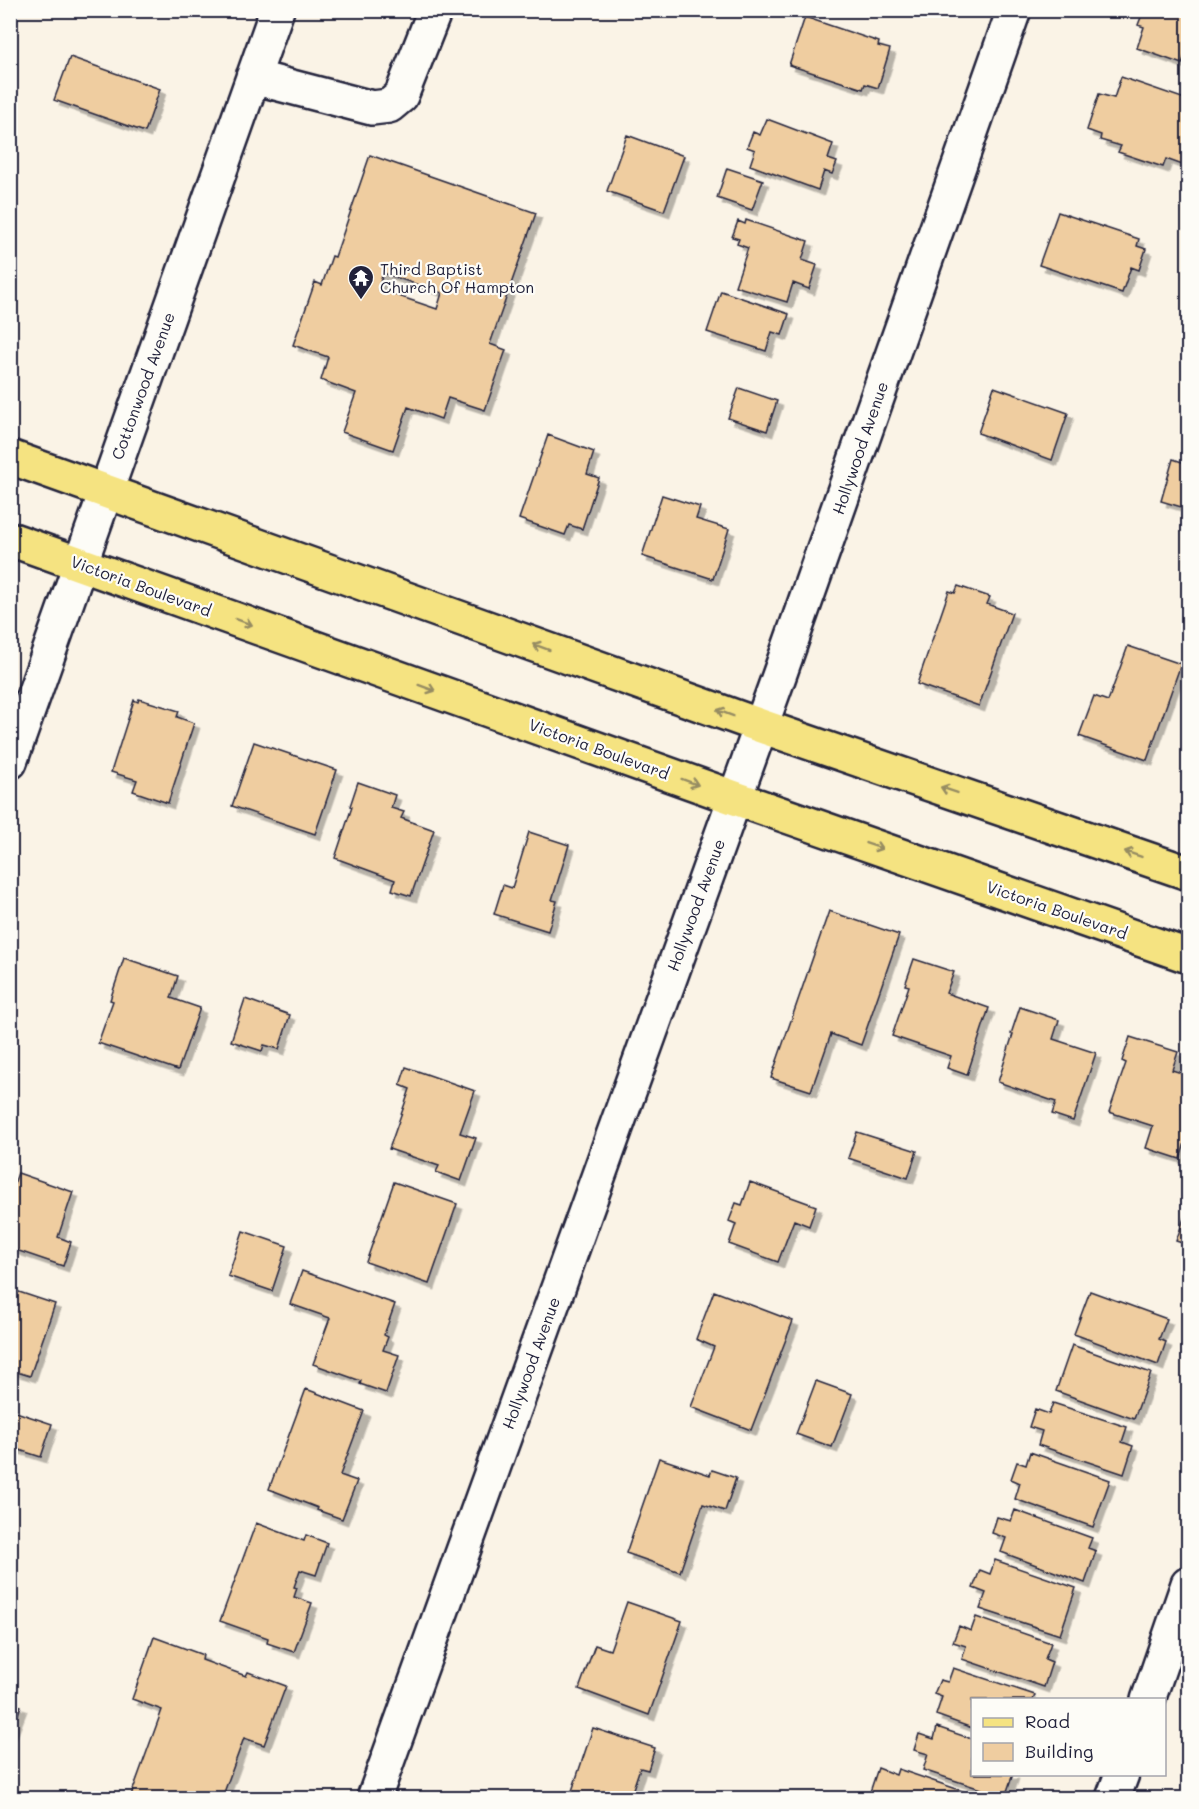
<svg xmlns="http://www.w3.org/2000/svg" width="1199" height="1809" font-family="Mali,sans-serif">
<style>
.building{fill:#efcda0;stroke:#22223b;stroke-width:1.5;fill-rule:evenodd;filter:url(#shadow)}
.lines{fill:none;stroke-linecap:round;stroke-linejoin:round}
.minor-casing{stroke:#22223b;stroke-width:38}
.major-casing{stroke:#22223b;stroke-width:38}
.minor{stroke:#fdfcf7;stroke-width:33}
.major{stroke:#f5e381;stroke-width:33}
.oneway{stroke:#968c62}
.labels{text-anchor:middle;stroke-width:4.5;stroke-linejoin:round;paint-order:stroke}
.poi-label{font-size:16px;fill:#22223b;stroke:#fdfcf7;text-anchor:start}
.street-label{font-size:16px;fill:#22223b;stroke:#fdfcf7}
</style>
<defs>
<filter id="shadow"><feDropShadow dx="5.5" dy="5.5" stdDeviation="0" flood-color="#0004"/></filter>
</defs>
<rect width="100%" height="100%" fill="#faf3e6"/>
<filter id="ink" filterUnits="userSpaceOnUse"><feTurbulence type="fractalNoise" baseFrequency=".0167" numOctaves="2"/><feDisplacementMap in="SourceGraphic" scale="12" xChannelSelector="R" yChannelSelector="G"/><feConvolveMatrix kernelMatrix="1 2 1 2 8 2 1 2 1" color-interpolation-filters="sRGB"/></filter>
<g filter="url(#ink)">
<path class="building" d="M1150 10H1188V46L1182 64 1137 48 1144 27 1138 25 1143 12 1149 14Z
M805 17 879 42 878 46 890 49 878 88 865 84 863 89 789 65Z
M70 57 160 89 145 132 54 100Z
M1121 77 1188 100V167L1166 159 1163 167 1118 152 1121 146 1100 140 1101 135 1087 130 1099 94 1114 98Z
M767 119 833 144 828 159 837 162 832 174 824 171 818 190 750 165 755 150 747 147 753 132 760 135Z
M627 135 684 156 664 211 607 191Z
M370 155 536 213 490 344 506 350 485 410 448 398 441 419 408 407 393 450 342 432 356 393 321 380 328 357 293 345 315 282 322 285 332 256 335 257ZM383 273 442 293 437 309 378 289Z
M727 168 763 180 752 210 717 198Z
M1058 212 1139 239 1137 246 1146 249 1139 270 1131 267 1122 293 1039 265Z
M746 220 808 241 802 260 817 265 809 289 793 283 787 302 735 286 748 248 737 244 739 239 732 237 738 221 745 224Z
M721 291 789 314 782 335 772 332 766 351 707 332Z
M994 387 1068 413 1052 460 978 433Z
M739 388 777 401 767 431 728 418Z
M548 435 594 452 587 474 599 478 582 529 569 525 565 535 519 519Z
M1173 459 1188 464V509L1161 501Z
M662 495 700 507 696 519 729 529 713 579 642 556Z
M958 586 990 597 987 604 1012 613 979 706 917 684 949 591 955 593Z
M1128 646 1181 664 1147 760 1079 736 1094 696 1108 701Z
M139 699 179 711 177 717 194 723 168 803 133 791 137 780 111 772 134 700 138 702Z
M254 742 337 770 315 834 232 806Z
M358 782 395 795 391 808 404 812 401 818 434 830 411 896 392 890 395 880 335 858 352 807 350 806Z
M529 832 569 845 552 900 557 901 548 931 494 914 503 885 512 888Z
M829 911 899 935 861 1045 831 1034 811 1091 771 1078Z
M124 958 178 976 171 998 200 1008 178 1070 98 1043 113 1001 110 1000Z
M914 959 954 972 946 993 989 1008 967 1075 947 1068 951 1056 892 1036 909 986 905 985Z
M245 999 290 1015 279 1049 264 1045 262 1051 231 1041Z
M1020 1007 1059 1020 1053 1039 1096 1053 1073 1121 1052 1114 1056 1102 998 1082 1013 1034H1011Z
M1130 1037 1178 1052 1172 1070 1188 1075V1133L1180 1159 1146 1148 1153 1126 1109 1112 1126 1063 1122 1061Z
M406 1067 475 1091 460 1133 476 1138 461 1181 436 1172 439 1166 389 1149 410 1089 400 1085Z
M857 1132 917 1151 908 1178 848 1158Z
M18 1173 73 1192 58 1237 71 1242 63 1266 10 1248V1195Z
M394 1182 457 1204 429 1284 366 1262Z
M750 1182 816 1206 809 1226 794 1220 778 1262 729 1244 736 1224 729 1221 736 1203 742 1205Z
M1188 1207V1245L1176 1241Z
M243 1231 287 1246 272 1291 228 1276Z
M302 1271 395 1304 384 1335 388 1337 383 1350 399 1355 386 1393 360 1384 361 1381 313 1364 330 1318 290 1304Z
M10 1289 55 1304 30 1376 10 1370Z
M714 1291 793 1321 751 1430 691 1407 714 1347 696 1339Z
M1090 1291 1167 1319 1159 1339 1166 1342 1158 1365 1074 1334Z
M1072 1345 1151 1373 1134 1419 1056 1391Z
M816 1381 852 1394 832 1447 796 1434Z
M306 1389 364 1411 340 1475 357 1481 342 1519 317 1510 318 1508 269 1489Z
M1053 1403 1127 1427 1122 1442 1133 1446 1124 1474 1038 1445 1042 1431 1029 1427 1035 1409 1049 1414Z
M10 1410 52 1424 41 1457 10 1447Z
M1030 1452 1110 1480 1093 1527 1015 1499 1020 1483 1011 1479 1017 1462 1026 1465Z
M659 1458 710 1475 712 1470 736 1478 725 1511 703 1504 680 1572 626 1553Z
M1015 1510 1092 1538 1088 1548 1096 1551 1085 1583 1001 1552 1006 1538 992 1533 997 1517 1011 1521Z
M256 1523 304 1541 306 1535 327 1543 316 1575 300 1570 294 1587 297 1588 294 1597 312 1603 294 1652 267 1643 268 1638 220 1621Z
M995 1560 1076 1588 1060 1635 980 1609 986 1593 973 1588 980 1570 990 1574Z
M627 1602 682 1621 649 1715 579 1689 595 1645 610 1650Z
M976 1617 1051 1643 1045 1659 1052 1662 1044 1687 962 1659 966 1646 953 1642 959 1626 971 1631Z
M154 1637 203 1655 202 1660 246 1676 248 1672 286 1686 264 1745 244 1738 222 1798H130L162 1710 132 1699Z
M953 1668 1035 1695 1033 1700H972V1728L936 1715 942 1697 934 1694 940 1680 948 1682Z
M10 1703 21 1706 10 1735Z
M937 1727 972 1739V1774H1013L1005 1797 923 1770 928 1754 914 1750 919 1734 934 1739Z
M593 1728 655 1748 648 1770 640 1768 630 1798 570 1797Z
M878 1768 896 1775 898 1769 983 1798H868Z"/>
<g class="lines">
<defs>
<path id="minor" d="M253 77 372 108 389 106 401 96 435 10
M10 762 277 10
M1148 1700 1188 1584
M374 1798 779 676 1014 10
M1113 1798 1122 1774"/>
<path id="major" d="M10 457 761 726 1188 873
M10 539 735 798 1188 956"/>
</defs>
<use href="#minor" class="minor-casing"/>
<use href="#major" class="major-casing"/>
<use href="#minor" class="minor"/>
<use href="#major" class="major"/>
</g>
<defs><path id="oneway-shaft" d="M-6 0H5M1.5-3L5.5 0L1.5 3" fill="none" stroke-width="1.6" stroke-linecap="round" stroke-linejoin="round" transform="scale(1.5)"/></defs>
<g class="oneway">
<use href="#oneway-shaft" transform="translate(244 622) rotate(20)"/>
<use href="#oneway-shaft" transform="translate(541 647) rotate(-160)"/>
<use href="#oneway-shaft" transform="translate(427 688) rotate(20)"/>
<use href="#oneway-shaft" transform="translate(725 713) rotate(-160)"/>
<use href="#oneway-shaft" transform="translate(690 782) rotate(20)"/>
<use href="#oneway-shaft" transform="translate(949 790) rotate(-161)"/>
<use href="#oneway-shaft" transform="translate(874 846) rotate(19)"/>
<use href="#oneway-shaft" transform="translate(1133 854) rotate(-161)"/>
</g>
</g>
<defs>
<symbol id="temple-pin" viewBox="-11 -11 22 30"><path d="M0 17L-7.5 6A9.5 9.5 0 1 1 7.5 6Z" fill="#22223b" stroke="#fdfcf7"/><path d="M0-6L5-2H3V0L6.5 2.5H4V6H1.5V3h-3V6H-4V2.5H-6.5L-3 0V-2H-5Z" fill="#fff"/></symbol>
</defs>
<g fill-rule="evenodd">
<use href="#temple-pin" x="346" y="263" width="30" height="40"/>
</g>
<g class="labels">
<g class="poi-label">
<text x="380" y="275">Third Baptist<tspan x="380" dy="18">Church Of Hampton</tspan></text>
</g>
<g class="street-label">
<text transform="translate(143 386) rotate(-70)" y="6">Cottonwood Avenue</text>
<text transform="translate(860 448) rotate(-71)" y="6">Hollywood Avenue</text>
<text transform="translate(141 586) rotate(20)" y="6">Victoria Boulevard</text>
<text transform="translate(599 749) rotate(20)" y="6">Victoria Boulevard</text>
<text transform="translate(696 905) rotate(-70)" y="6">Hollywood Avenue</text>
<text transform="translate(1057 910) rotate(19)" y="6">Victoria Boulevard</text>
<text transform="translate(531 1363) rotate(-70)" y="6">Hollywood Avenue</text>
</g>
</g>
<rect width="1199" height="1809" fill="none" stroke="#fdfcf7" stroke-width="36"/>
<rect x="18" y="18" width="1163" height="1773" fill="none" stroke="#22223b" stroke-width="2" filter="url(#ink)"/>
<rect x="971" y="1698" width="195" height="78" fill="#fdfcf7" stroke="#a5a5ac" stroke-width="1.5"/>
<rect x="983" y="1718" width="30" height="9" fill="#f5e381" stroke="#a5a5ac" stroke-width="1.5"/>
<text x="1025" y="1728" font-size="18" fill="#22223b">Road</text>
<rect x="983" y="1743" width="30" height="18" fill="#efcda0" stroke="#a5a5ac" stroke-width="1.5"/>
<text x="1025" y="1758" font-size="18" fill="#22223b">Building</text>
</svg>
